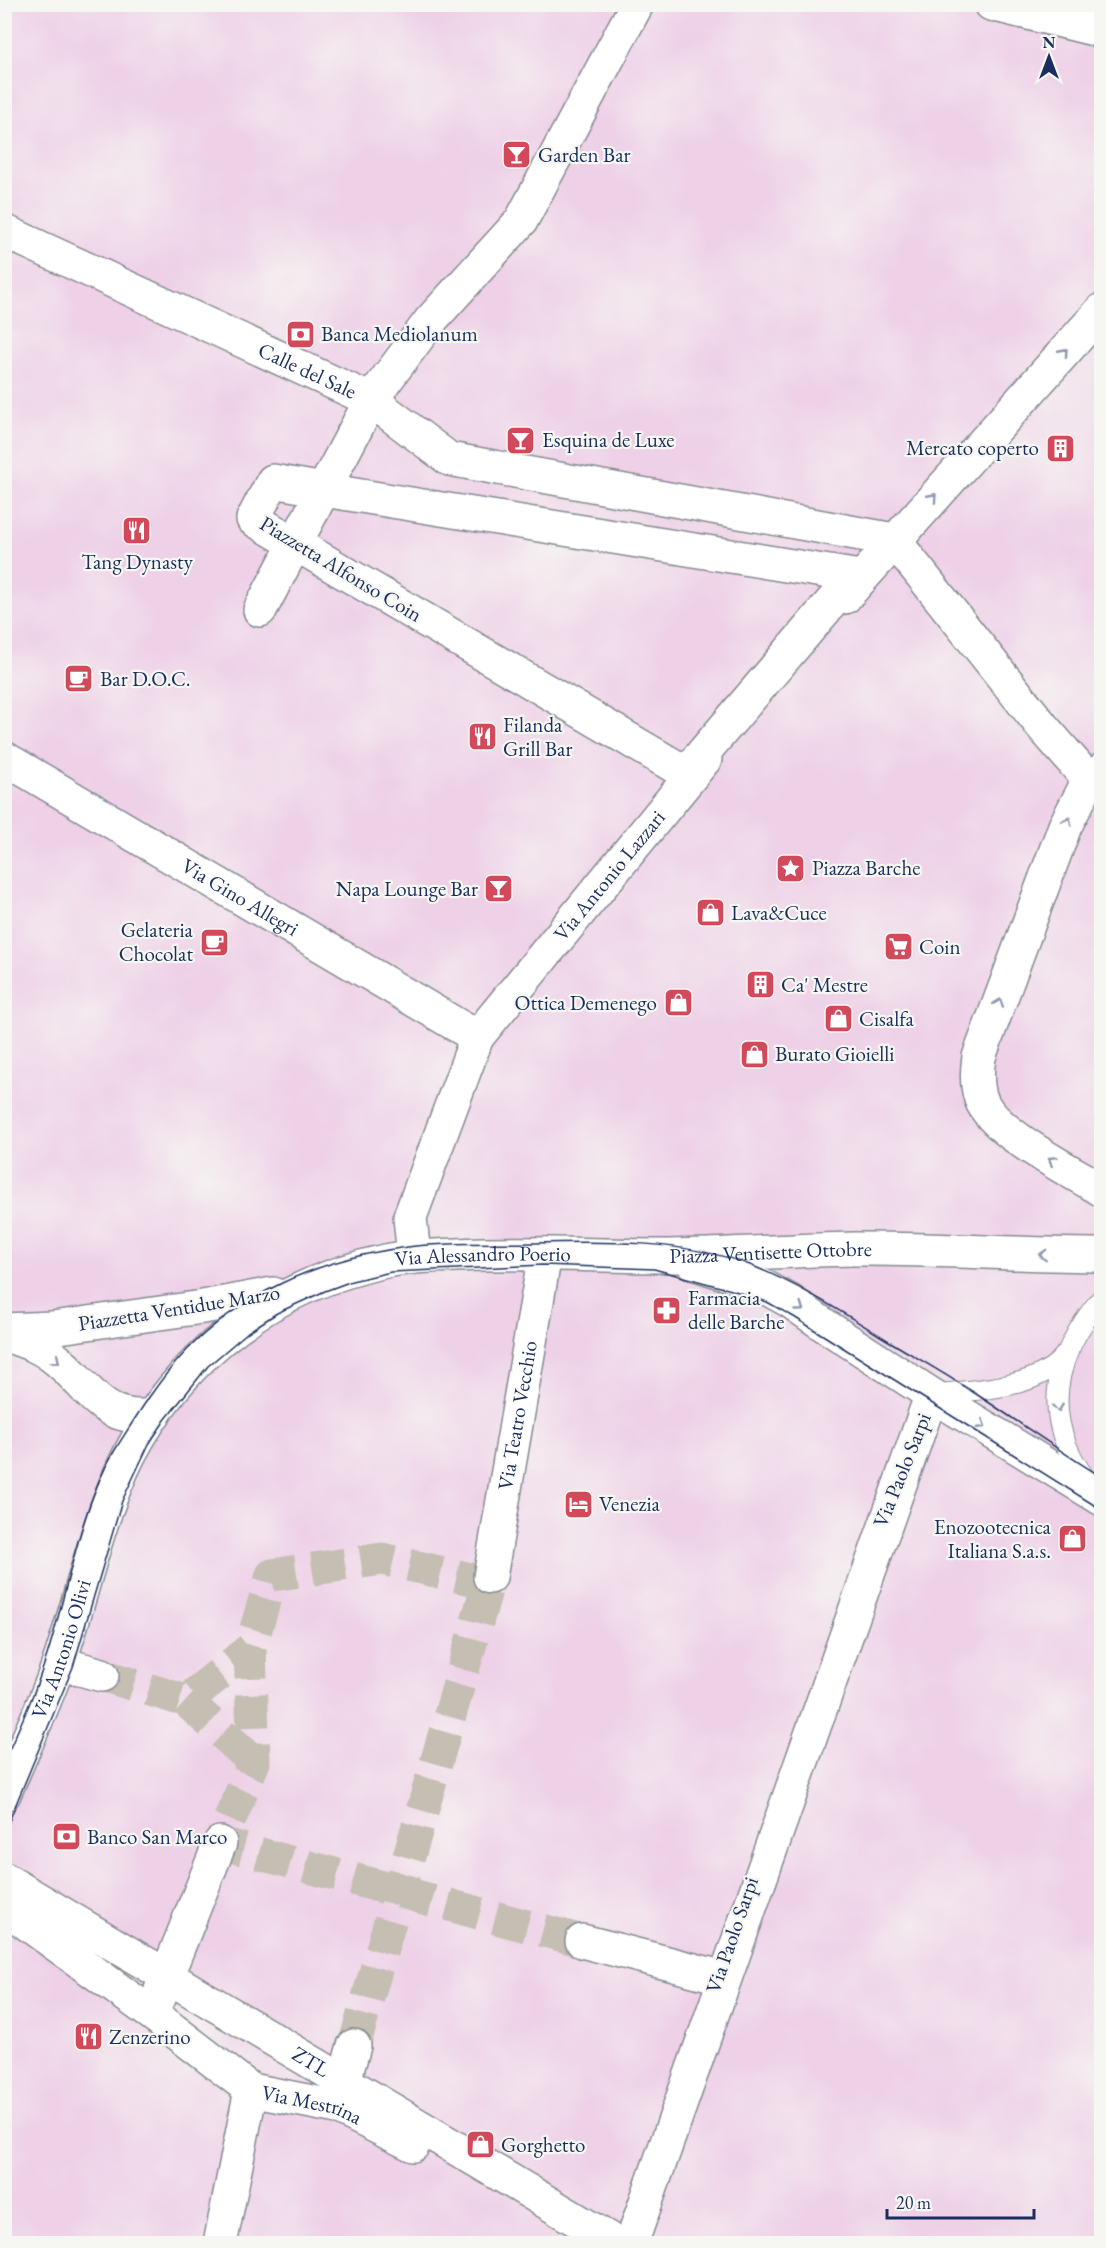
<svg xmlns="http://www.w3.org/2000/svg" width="1106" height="2248" font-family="'EB Garamond',serif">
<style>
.built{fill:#eed0e7}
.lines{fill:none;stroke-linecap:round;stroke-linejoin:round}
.street-tunnel{stroke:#c4bfb2;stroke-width:33;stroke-dasharray:33 16;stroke-linecap:butt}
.lane-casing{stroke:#848992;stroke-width:22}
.street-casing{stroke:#848992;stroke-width:36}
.lane{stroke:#fff;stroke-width:20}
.street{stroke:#fff;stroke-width:33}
.tram{stroke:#1b2f5e;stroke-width:1.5}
.oneway{stroke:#8d97ae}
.labels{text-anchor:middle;stroke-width:4.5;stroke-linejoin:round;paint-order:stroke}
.poi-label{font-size:21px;fill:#1b2f5e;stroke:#f6f6f2;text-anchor:start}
.street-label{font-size:21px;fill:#1b2f5e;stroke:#f6f6f2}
</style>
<rect width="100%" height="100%" fill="#f6f6f2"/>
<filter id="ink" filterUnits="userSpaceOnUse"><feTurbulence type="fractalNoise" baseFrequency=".0167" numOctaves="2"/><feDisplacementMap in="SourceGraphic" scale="12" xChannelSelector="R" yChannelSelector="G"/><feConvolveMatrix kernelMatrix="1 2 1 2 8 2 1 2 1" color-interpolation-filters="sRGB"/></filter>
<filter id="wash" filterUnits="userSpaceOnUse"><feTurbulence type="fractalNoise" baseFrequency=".008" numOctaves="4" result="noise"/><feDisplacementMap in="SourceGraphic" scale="24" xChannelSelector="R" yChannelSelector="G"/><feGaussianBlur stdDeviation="1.35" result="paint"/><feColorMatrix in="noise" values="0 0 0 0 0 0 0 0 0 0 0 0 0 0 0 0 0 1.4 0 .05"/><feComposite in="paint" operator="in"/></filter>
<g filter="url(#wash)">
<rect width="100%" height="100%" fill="#eee3c7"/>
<path class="built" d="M5 5H1101V2243H5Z"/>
</g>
<g filter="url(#ink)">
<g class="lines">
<path class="street-tunnel" d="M489 1583 382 1559 272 1575 250 1649 254 1762 220 1843 582 1941
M102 1675 186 1701 250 1649
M186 1701 254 1762
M354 2046 490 1577"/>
<defs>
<path id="lane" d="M933 1395C974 1389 1038 1390 1065 1355
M1091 1486C1039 1422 1051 1358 1102 1298"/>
<g id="street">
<path d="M991 4 1102 31"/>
<path id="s1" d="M4 231 371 400 431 320 521 221 637 4"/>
<path d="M273 481 324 490 854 576 686 773 253 519Z"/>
<path d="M845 597 1102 310"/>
<path d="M260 610 371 400 449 459 894 540 1042 726 1089 780"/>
<path id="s2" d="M4 758 477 1037"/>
<path d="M1102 770 1089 780 1065 826 979 1057C977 1070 976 1085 981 1099 992 1132 1071 1171 1102 1190"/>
<path id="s3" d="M414 1257 410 1217 477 1037 705 759"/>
<path d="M693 1263 759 1284 790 1301 827 1327 932 1395 1102 1499"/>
<path d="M4 1330 52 1328 203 1307 273 1294"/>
<path d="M6 1335C23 1341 38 1345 52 1356 91 1385 98 1423 154 1415"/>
<path id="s4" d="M490 1577 545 1254"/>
<path d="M60 1660 73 1667 102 1675"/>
<path id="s5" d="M4 1794C23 1749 46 1703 61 1657 86 1584 100 1503 139 1437 195 1343 279 1284 386 1261 409 1256 433 1256 456 1255 527 1251 598 1256 669 1256 731 1255 792 1250 853 1249 936 1248 1019 1255 1102 1255"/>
<path id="s6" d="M4 1879 617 2244"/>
<path id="s7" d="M4 1907 159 2019 251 2090 337 2107 413 2145"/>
<path d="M582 1941 717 1976"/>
<path d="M160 1996 161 1990 220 1843"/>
<path d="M338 2102 354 2046"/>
<path d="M220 2244 251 2090"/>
<path d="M631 2244 929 1402"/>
</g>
</defs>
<use href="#lane" class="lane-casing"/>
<use href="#street" class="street-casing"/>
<use href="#lane" class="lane"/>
<use href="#street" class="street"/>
<path class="tram" d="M4 1761C20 1726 37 1689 48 1652 69 1586 81 1503 118 1445 136 1417 155 1386 177 1361 236 1294 321 1258 408 1247 449 1242 492 1244 533 1243 603 1241 684 1240 750 1265 796 1283 837 1309 879 1335 910 1354 942 1372 973 1392 1016 1420 1058 1450 1102 1477
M4 1833 73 1667 122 1501 149 1444 165 1420 208 1366 248 1332 277 1313 325 1291 352 1281 391 1272 543 1265 654 1269 735 1291 767 1302 794 1317 1102 1510"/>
</g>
<defs><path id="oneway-chevron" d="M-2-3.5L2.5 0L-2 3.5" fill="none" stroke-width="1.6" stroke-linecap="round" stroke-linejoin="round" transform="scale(1.5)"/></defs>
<g class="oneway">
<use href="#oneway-chevron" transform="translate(1064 352) rotate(-48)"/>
<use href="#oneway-chevron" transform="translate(933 497) rotate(-48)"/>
<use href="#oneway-chevron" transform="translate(1068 821) rotate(-64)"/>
<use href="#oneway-chevron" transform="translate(999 1003) rotate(-70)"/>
<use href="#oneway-chevron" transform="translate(1052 1160) rotate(-148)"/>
<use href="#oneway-chevron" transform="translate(1043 1255) rotate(-178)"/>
<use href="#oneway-chevron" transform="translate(800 1308) rotate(36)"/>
<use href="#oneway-chevron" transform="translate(56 1360) rotate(40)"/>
<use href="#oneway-chevron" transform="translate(1058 1408) rotate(84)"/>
<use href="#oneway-chevron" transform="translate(982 1425) rotate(32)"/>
</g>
</g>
<defs>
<symbol id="bar-square" viewBox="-11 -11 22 22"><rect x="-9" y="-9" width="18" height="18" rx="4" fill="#d1495b" stroke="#f6f6f2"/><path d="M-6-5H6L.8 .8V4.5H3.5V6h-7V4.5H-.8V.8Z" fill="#fff"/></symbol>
<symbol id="bank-square" viewBox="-11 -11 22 22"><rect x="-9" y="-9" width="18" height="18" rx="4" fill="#d1495b" stroke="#f6f6f2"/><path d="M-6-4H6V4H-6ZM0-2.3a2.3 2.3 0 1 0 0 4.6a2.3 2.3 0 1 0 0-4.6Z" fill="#fff"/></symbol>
<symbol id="building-square" viewBox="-11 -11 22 22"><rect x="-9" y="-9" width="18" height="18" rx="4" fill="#d1495b" stroke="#f6f6f2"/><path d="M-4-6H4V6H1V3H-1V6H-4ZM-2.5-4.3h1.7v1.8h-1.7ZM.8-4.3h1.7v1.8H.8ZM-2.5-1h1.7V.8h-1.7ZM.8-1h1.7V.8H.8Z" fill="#fff"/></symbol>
<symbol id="restaurant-square" viewBox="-11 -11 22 22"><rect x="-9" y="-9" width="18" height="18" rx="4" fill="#d1495b" stroke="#f6f6f2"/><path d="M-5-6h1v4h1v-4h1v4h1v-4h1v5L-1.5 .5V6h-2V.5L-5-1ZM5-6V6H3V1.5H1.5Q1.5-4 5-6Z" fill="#fff"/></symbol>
<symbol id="cafe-square" viewBox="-11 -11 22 22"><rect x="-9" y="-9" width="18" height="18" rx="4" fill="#d1495b" stroke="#f6f6f2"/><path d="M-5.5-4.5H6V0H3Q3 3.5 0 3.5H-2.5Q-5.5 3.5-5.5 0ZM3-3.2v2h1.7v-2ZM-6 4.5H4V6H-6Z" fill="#fff"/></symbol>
<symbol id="sight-square" viewBox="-11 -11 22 22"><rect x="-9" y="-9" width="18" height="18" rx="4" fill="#d1495b" stroke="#f6f6f2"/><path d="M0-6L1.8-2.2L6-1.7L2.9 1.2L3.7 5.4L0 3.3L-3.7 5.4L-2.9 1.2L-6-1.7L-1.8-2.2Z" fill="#fff"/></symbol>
<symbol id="shop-square" viewBox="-11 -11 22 22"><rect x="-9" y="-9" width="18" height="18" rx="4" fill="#d1495b" stroke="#f6f6f2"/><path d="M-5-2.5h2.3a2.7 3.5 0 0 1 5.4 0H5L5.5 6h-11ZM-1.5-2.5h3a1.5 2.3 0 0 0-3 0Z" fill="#fff"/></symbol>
<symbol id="supermarket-square" viewBox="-11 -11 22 22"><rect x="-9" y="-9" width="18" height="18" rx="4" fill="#d1495b" stroke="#f6f6f2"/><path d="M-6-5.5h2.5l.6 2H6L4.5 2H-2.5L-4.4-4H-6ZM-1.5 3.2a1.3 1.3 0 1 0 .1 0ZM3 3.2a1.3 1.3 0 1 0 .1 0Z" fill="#fff"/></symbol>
<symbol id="pharmacy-square" viewBox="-11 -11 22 22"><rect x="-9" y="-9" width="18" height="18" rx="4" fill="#d1495b" stroke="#f6f6f2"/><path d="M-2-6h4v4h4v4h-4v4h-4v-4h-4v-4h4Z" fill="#fff"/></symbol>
<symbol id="hotel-square" viewBox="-11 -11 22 22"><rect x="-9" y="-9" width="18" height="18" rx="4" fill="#d1495b" stroke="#f6f6f2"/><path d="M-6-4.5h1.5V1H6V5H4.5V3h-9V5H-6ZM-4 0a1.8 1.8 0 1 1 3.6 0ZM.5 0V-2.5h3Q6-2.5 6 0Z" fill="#fff"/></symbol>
</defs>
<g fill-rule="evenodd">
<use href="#bar-square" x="500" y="138" width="33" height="33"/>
<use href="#bank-square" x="284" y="318" width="33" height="33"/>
<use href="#bar-square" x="504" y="424" width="33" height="33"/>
<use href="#building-square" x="1044" y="432" width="33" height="33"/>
<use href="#restaurant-square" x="120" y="514" width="33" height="33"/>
<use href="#cafe-square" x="62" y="662" width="33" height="33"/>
<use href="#restaurant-square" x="466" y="720" width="33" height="33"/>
<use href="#sight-square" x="774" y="852" width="33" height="33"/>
<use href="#bar-square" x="482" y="872" width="33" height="33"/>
<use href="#shop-square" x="694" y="896" width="33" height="33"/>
<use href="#cafe-square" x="198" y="926" width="33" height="33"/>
<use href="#supermarket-square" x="882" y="930" width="33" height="33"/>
<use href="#building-square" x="744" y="968" width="33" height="33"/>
<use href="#shop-square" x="662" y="986" width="33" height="33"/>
<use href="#shop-square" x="822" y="1002" width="33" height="33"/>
<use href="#shop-square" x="738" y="1038" width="33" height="33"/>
<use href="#pharmacy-square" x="650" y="1294" width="33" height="33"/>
<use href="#hotel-square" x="562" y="1488" width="33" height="33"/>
<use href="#shop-square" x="1056" y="1522" width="33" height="33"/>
<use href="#bank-square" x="50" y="1820" width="33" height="33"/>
<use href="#restaurant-square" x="72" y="2020" width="33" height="33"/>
<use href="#shop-square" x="464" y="2128" width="33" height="33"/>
</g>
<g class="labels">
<g class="poi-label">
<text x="538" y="162">Garden Bar</text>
<text x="321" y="341">Banca Mediolanum</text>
<text x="542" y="447">Esquina de Luxe</text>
<text x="1039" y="455" text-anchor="end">Mercato coperto</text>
<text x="137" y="569" text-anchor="middle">Tang Dynasty</text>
<text x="100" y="686">Bar D.O.C.</text>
<text x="503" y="732">Filanda<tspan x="503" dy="24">Grill Bar</tspan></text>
<text x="812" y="875">Piazza Barche</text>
<text x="478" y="896" text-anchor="end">Napa Lounge Bar</text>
<text x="731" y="920">Lava&amp;Cuce</text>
<text x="193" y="937" text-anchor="end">Gelateria<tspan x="193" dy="24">Chocolat</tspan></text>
<text x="919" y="954">Coin</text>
<text x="781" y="992">Ca' Mestre</text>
<text x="657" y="1010" text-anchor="end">Ottica Demenego</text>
<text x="859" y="1026">Cisalfa</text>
<text x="775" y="1061">Burato Gioielli</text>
<text x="688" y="1305">Farmacia<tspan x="688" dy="24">delle Barche</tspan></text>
<text x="599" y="1511">Venezia</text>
<text x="1051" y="1534" text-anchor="end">Enozootecnica<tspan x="1051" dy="24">Italiana S.a.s.</tspan></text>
<text x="87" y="1844">Banco San Marco</text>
<text x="109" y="2044">Zenzerino</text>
<text x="501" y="2152">Gorghetto</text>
</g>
<g class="street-label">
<text dy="7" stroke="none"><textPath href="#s1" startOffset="334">Calle del Sale</textPath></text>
<text transform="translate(341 569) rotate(31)" y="7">Piazzetta Alfonso Coin</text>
<text dy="7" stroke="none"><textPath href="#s3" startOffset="441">Via Antonio Lazzari</textPath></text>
<text dy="7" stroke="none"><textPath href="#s2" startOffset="274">Via Gino Allegri</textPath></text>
<text dy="7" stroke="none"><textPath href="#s5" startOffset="1080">Piazza Ventisette Ottobre</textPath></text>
<text dy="7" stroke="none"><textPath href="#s5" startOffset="792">Via Alessandro Poerio</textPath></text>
<text transform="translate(179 1308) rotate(-9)" y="7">Piazzetta Ventidue Marzo</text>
<text dy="7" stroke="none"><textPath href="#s4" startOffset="164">Via Teatro Vecchio</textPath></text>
<text transform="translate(902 1470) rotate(-68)" y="7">Via Paolo Sarpi</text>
<text dy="7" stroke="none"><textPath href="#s5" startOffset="156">Via Antonio Olivi</textPath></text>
<text transform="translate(732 1935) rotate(-71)" y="7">Via Paolo Sarpi</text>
<text dy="7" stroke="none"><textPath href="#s6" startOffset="357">ZTL</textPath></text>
<text dy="7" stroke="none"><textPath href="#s7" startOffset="370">Via Mestrina</textPath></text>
</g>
</g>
<rect width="1106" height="2248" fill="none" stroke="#f6f6f2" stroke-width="24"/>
<g transform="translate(1049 57)" stroke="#f6f6f2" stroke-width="4.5" paint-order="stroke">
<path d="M0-4.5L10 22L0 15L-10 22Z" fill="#1b2f5e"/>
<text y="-9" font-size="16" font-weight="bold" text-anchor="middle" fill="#1b2f5e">N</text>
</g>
<path d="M887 2209v9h147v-9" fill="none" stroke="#1b2f5e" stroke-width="3"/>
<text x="896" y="2209" font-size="18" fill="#1b2f5e" stroke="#f6f6f2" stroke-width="4.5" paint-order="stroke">20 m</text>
</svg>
